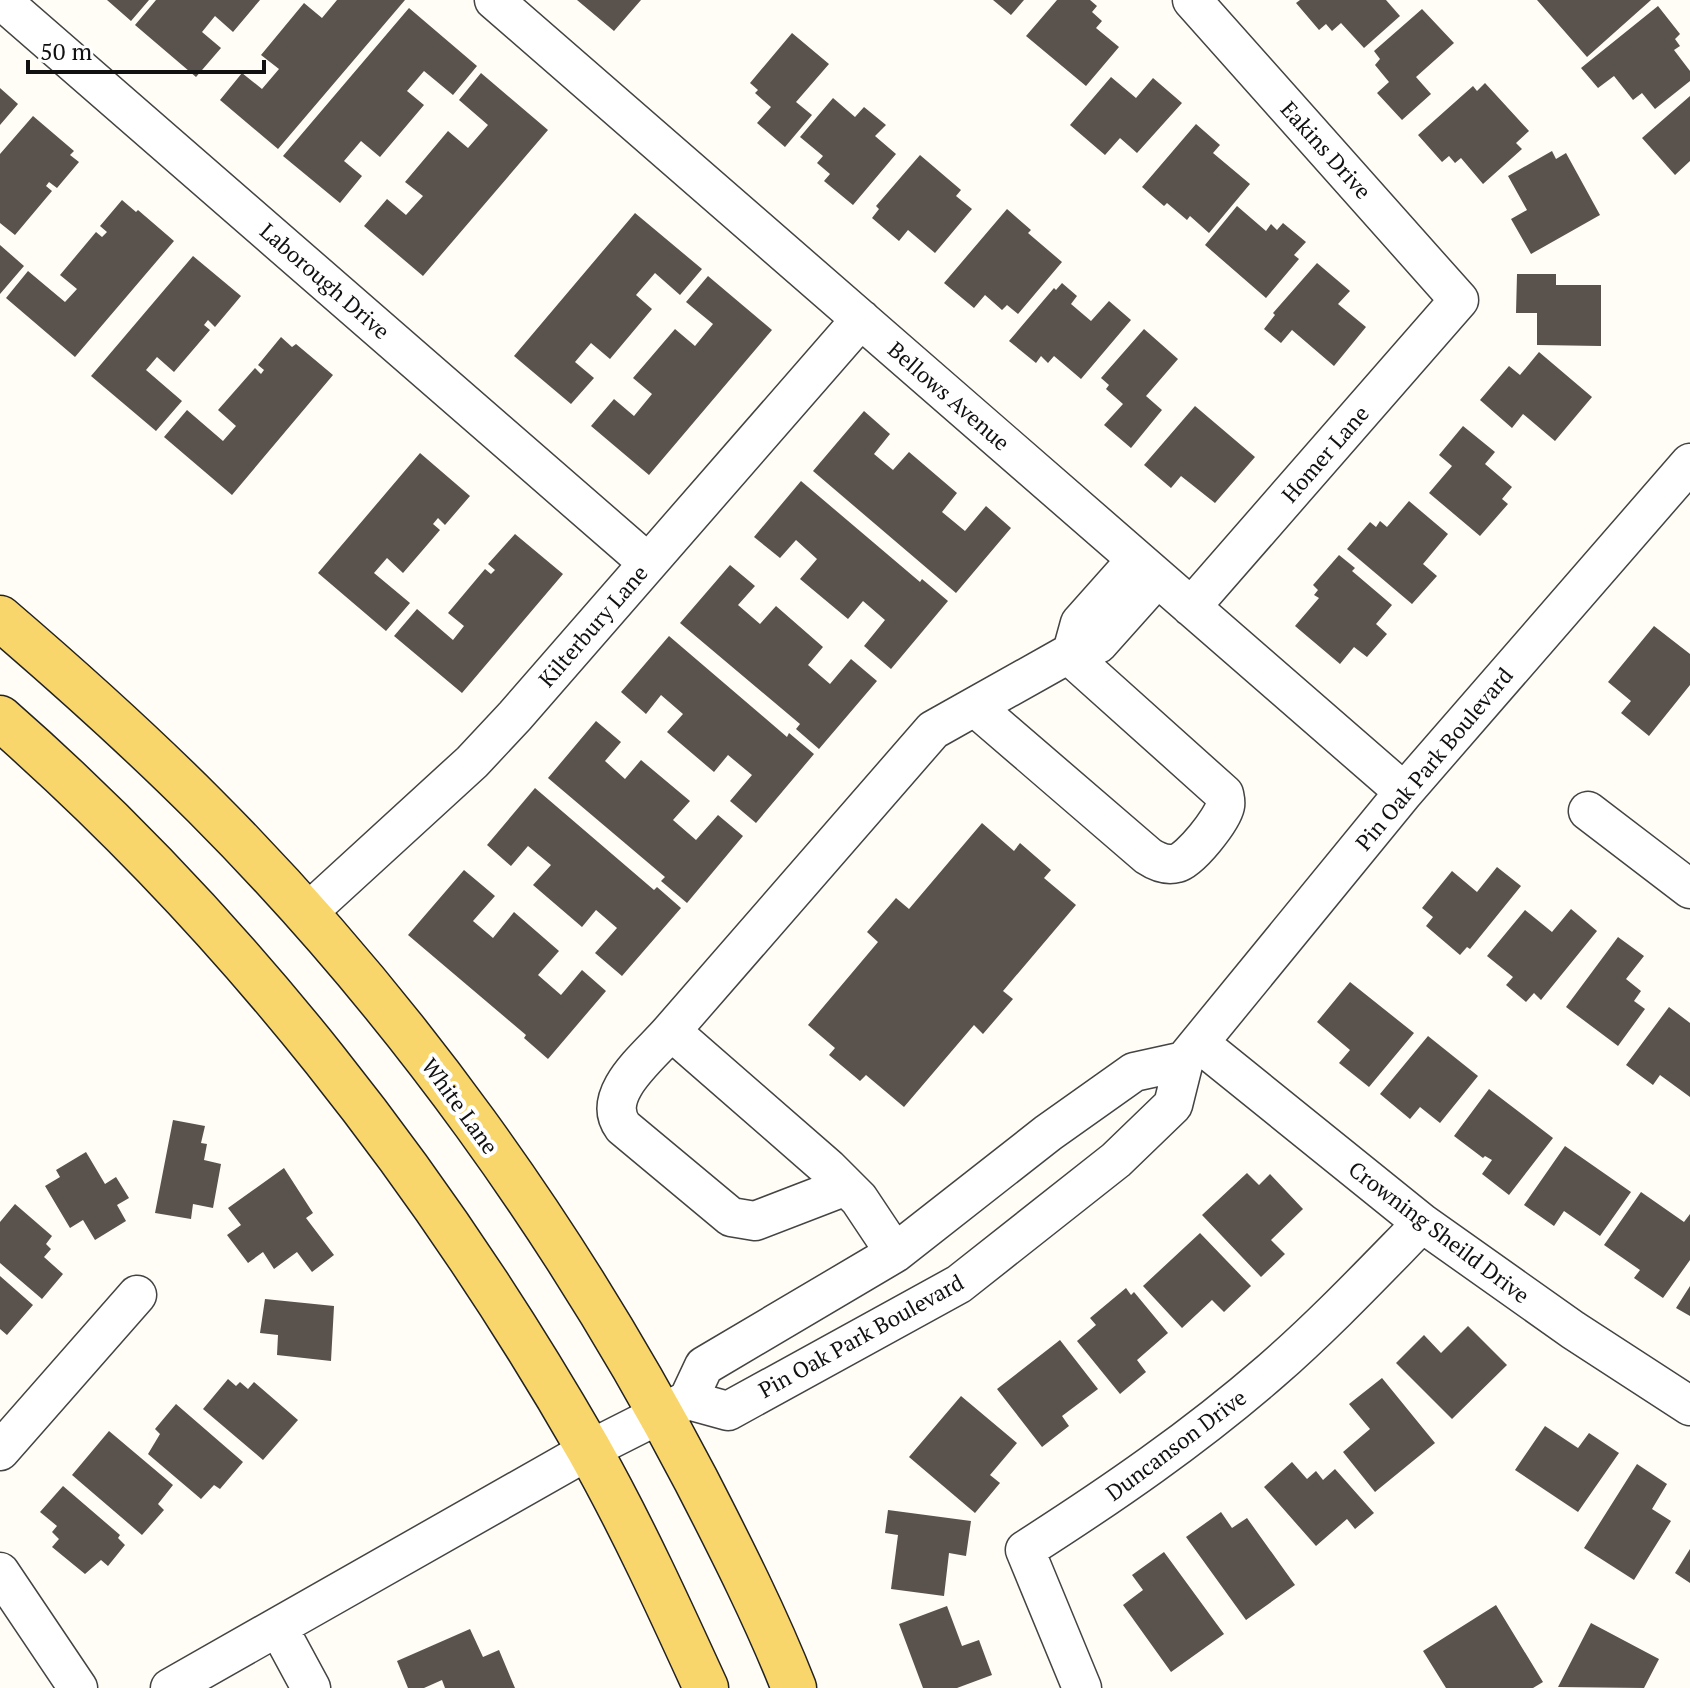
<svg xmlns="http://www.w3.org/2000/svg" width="1690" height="1688" font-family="'PT Serif',serif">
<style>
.building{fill:#5a524d}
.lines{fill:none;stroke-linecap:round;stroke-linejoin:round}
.minor-casing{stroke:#444;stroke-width:41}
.major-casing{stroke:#222;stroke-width:47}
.minor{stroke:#fff;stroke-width:38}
.major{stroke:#f9d66b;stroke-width:44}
.labels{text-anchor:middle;stroke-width:8;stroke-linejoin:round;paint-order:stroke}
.street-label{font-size:22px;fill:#111;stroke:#fff}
</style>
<rect width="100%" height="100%" fill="#fffdf5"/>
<path class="building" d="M107 0H149L131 21Z
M156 0H260L233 32 215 16 202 32 221 48 196 77 135 25Z
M337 0H405L278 149 220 100 242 73 262 89 279 69 261 55 304 3 322 18Z
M577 0H641L614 31Z
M993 0H1024L1011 15Z
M1057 0H1090L1097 6 1092 12 1102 21 1096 28 1119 47 1086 86 1026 36Z
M1300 0H1386L1400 16 1364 48 1341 23 1332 31 1326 24 1319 30 1296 3Z
M1537 0H1651L1587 57Z
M1658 6 1680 34 1675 39 1680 46 1674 50 1690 71V81L1655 109 1642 93 1633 100 1614 76 1598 88 1581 68Z
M409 8 477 66 453 95 424 71 407 91 424 105 380 157 361 141 344 161 362 176 340 203 283 156Z
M1422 9 1454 43 1416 77 1431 94 1402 120 1377 93 1389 82 1375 65 1380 59 1374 51Z
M792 33 829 64 796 102 812 115 785 147 757 123 771 107 755 93 758 90 750 83Z
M481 73 548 130 423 276 364 226 387 199 406 215 423 196 405 182 448 131 468 148 488 125 459 100Z
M1111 77 1136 98 1153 78 1182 103 1137 153 1120 138 1105 155 1070 125Z
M1485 83 1529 131 1516 143 1522 149 1483 184 1461 158 1455 163 1449 156 1442 162 1418 135 1473 86 1477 91Z
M0 88 18 104 0 125Z
M1690 96V161L1675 175 1642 138Z
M833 98 855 117 864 107 886 125 875 136 896 154 853 205 824 181 830 174 817 163 823 156 800 137Z
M33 116 74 151 70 155 79 162 57 188 49 182 46 186 52 191 15 235 0 223V154Z
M1196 124 1220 145 1213 153 1250 184 1209 233 1190 216 1187 220 1167 203 1164 206 1142 187Z
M1552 151 1556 159 1566 153 1600 215 1531 254 1511 219 1527 210 1508 176Z
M920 155 961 190 956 196 972 209 935 253 908 230 899 241 872 218 879 209 876 206Z
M122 200 136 212 138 210 174 241 75 357 6 298 28 271 65 302 77 289 60 275 96 232 102 237 107 232 100 226Z
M1237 206 1266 231 1271 224 1277 230 1283 223 1306 242 1294 255 1299 259 1266 298 1205 245Z
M1007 209 1031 230 1028 233 1062 262 1018 314 1007 305 1002 310 985 295 974 308 944 283Z
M635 213 702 269 680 295 655 273 636 295 652 309 610 359 591 343 575 362 594 378 571 404 514 356Z
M0 245 24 266 0 294Z
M193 256 241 296 215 327 208 320 204 325 210 330 174 372 157 357 146 370 182 401 156 431 91 376Z
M1317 263 1350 291 1338 304 1366 327 1334 366 1292 330 1281 343 1264 329 1275 315 1273 313Z
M1517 274H1556V285H1601V346L1537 345V313H1516Z
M708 276 772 330 649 475 591 426 614 399 634 416 652 394 633 378 675 329 695 346 713 324 686 302Z
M1062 283 1077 296 1071 304 1091 321 1109 301 1131 320 1081 379 1054 356 1048 363 1041 356 1036 363 1009 341 1054 288 1056 290Z
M1144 329 1178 359 1146 396 1162 410 1131 448 1104 425 1123 404 1106 389 1109 385 1101 378Z
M281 337 292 347 296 344 333 375 232 495 164 437 187 410 223 441 236 426 218 410 255 368 261 374 264 370 258 365Z
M1539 352 1592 397 1555 441 1523 414 1512 428 1480 400 1509 366 1520 375Z
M1195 406 1255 457 1215 503 1181 476 1171 488 1144 465Z
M864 411 890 434 874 454 893 470 909 452 957 493 942 512 965 531 986 506 1011 528 956 593 813 471Z
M1463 426 1495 452 1485 464 1512 487 1502 499 1508 504 1480 536 1429 493 1452 466 1439 455Z
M420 453 470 496 445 525 438 518 433 524 440 530 403 573 387 558 374 573 410 603 386 631 318 573Z
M801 481 920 582 922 579 948 601 891 669 864 646 885 620 863 601 848 619 800 579 817 559 796 540 780 558 754 537Z
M1409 501 1448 534 1423 564 1437 576 1412 604 1347 549 1370 522 1376 527 1380 521 1387 527Z
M515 534 563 574 462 693 394 636 417 609 453 640 464 626 448 613 485 569 491 574 495 570 488 564Z
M1339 555 1355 568 1352 571 1392 605 1376 624 1387 634 1367 657 1354 647 1340 664 1295 626 1319 598 1314 595 1318 590 1313 585Z
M730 565 755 586 738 605 760 624 776 606 823 647 808 665 830 684 851 659 877 681 819 749 796 729 800 724 680 623Z
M1654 626 1690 654V685L1649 736 1621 713 1631 701 1608 682Z
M669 636 787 737 789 733 814 754 756 823 730 801 752 775 728 755 714 772 667 732 683 714 661 695 646 714 621 692Z
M596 721 621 742 605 761 625 779 641 760 690 801 673 820 696 840 718 815 743 836 687 903 661 881 665 877 548 778Z
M535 788 654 890 657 887 681 908 622 976 595 953 617 928 596 910 582 927 533 885 551 865 528 846 511 866 487 845Z
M982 823 1014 851 1020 843 1051 870 1044 878 1076 905 1003 991 1013 999 983 1034 974 1025 904 1107 866 1075 860 1081 829 1055 835 1048 808 1025 878 942 867 932 896 898 909 909Z
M1497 867 1521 886 1470 949 1467 947 1460 955 1426 926 1433 917 1422 908 1452 871 1477 892Z
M464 870 495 896 473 921 493 938 514 912 559 951 538 975 561 995 582 970 606 991 548 1059 524 1038 526 1035 408 935Z
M1571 909 1597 931 1541 1000 1534 993 1526 1002 1506 985 1513 977 1487 956 1525 910 1552 932Z
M1618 937 1644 956 1626 979 1641 991 1634 1001 1645 1009 1618 1046 1566 1007Z
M1350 982 1414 1033 1369 1087 1339 1063 1350 1050 1317 1022Z
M1669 1007 1690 1023V1097L1660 1075 1653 1085 1626 1065Z
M1428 1036 1478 1076 1440 1123 1420 1107 1410 1119 1380 1094Z
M1489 1089 1553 1138 1509 1195 1482 1174 1492 1160 1485 1156 1483 1158 1454 1136Z
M173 1120 205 1126 201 1143 207 1144 204 1160 221 1164 213 1208 193 1204 191 1219 155 1213Z
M1565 1146 1631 1192 1600 1236 1564 1211 1554 1226 1524 1205Z
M86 1152 105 1184 116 1177 129 1198 117 1205 126 1221 95 1240 83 1220 70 1228 45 1186 60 1177 56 1170Z
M284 1168 313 1213 306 1218 334 1255 312 1272 297 1252 274 1269 263 1252 248 1263 227 1235 241 1225 228 1208Z
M1247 1173 1259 1185 1270 1174 1303 1209 1271 1240 1285 1254 1261 1277 1202 1215Z
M1641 1192 1684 1222 1690 1214V1260L1663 1298 1634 1278 1640 1270 1604 1245Z
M15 1204 52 1236 46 1244 51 1249 44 1257 63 1274 42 1299 0 1263V1222Z
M1200 1233 1251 1286 1224 1312 1212 1300 1182 1328 1143 1286Z
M0 1276 33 1305 7 1335 0 1329Z
M1690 1286V1316L1676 1308Z
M1126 1288 1131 1295 1134 1292 1168 1333 1137 1360 1146 1372 1120 1394 1077 1341 1096 1325 1090 1318Z
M265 1299 334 1306 331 1361 277 1355 278 1335 260 1333Z
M1468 1326 1507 1365 1452 1419 1396 1363 1424 1335 1441 1353Z
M1060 1340 1098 1389 1062 1416 1069 1426 1042 1447 997 1389Z
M1382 1378 1435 1443 1375 1492 1343 1452 1370 1429 1349 1404Z
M228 1379 236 1386 240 1382 248 1389 254 1382 298 1420 263 1460 203 1409Z
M961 1396 1017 1443 990 1475 1000 1483 975 1513 909 1457Z
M176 1404 243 1462 220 1489 214 1485 201 1499 148 1454 160 1434 155 1429Z
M1545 1426 1578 1448 1589 1433 1619 1453 1578 1512 1515 1470Z
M109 1431 173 1485 158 1504 164 1510 142 1535 72 1475Z
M1292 1462 1307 1479 1316 1471 1323 1480 1335 1469 1374 1513 1355 1529 1347 1519 1316 1546 1264 1487Z
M1637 1464 1667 1484 1652 1509 1671 1521 1634 1580 1584 1548Z
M63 1486 120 1535 118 1538 125 1545 108 1566 101 1560 85 1574 52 1547 59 1539 52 1532 57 1526 40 1512Z
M888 1510 971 1521 966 1556 949 1553 944 1596 891 1589 898 1535 885 1533Z
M1221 1512 1232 1528 1247 1518 1295 1585 1246 1620 1186 1537Z
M1690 1549V1583L1675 1573Z
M1164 1552 1224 1634 1171 1672 1123 1605 1143 1590 1132 1575Z
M1496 1605 1543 1682 1533 1688H1446L1423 1651Z
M947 1606 962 1646 979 1640 992 1675 957 1688H923L899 1624Z
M1591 1623 1659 1659 1644 1688 1558 1687Z
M470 1629 483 1657 499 1650 515 1688H445L442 1680 424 1688H408L397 1661Z"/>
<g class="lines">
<defs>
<path id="minor" d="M1 0 648 563
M494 0 1404 792
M1191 607 1459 300 1192 0
M1072 652 1080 623 1136 560
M975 707 1148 856C1157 862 1166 866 1177 863 1190 860 1222 820 1225 806 1226 802 1225 799 1224 794L1069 655
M1588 811 1690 889
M306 914 472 762 515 716 861 319
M671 1031C650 1056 599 1094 623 1127L731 1217 755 1221 846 1186
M1199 1043 1422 1223 1573 1330 1690 1406
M895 1253 859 1199 828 1168 671 1031 933 730 1072 652 1098 644 1157 578
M688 1400 728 1411 959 1284 1116 1160 1173 1105 1184 1061 1404 792 1690 463
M0 1451 137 1295
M0 1572 78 1688
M278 1627 311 1688
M170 1688 589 1450 688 1400 704 1366 895 1253 1048 1133 1134 1072 1184 1061
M1082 1688 1025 1550C1111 1495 1194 1438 1271 1371 1324 1325 1373 1273 1422 1223"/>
<path id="major" d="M0 618C70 678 139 740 204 805 401 1002 567 1233 696 1480 731 1548 766 1617 794 1688
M0 718C236 925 432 1176 588 1448 632 1526 669 1607 706 1688"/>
</defs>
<use href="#minor" class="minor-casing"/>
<use href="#major" class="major-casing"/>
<use href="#minor" class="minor"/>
<use href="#major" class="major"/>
</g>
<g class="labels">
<g class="street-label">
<text transform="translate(1326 150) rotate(48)" y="8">Eakins Drive</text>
<text transform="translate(325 281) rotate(41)" y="8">Laborough Drive</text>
<text transform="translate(949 396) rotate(41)" y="8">Bellows Avenue</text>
<text transform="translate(1325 454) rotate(-49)" y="8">Homer Lane</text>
<text transform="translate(593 626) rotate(-49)" y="8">Kilterbury Lane</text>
<text transform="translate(1434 759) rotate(-50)" y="8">Pin Oak Park Boulevard</text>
<text transform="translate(460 1106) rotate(54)" y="8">White Lane</text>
<text transform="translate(1439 1232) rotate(37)" y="8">Crowning Sheild Drive</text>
<text transform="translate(861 1336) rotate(-29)" y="8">Pin Oak Park Boulevard</text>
<text transform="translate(1176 1445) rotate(-37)" y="8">Duncanson Drive</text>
</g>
</g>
<path d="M28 60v12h236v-12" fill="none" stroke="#111111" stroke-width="4"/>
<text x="40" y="60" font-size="24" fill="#111111" stroke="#ffffff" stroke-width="6" paint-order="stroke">50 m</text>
</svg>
